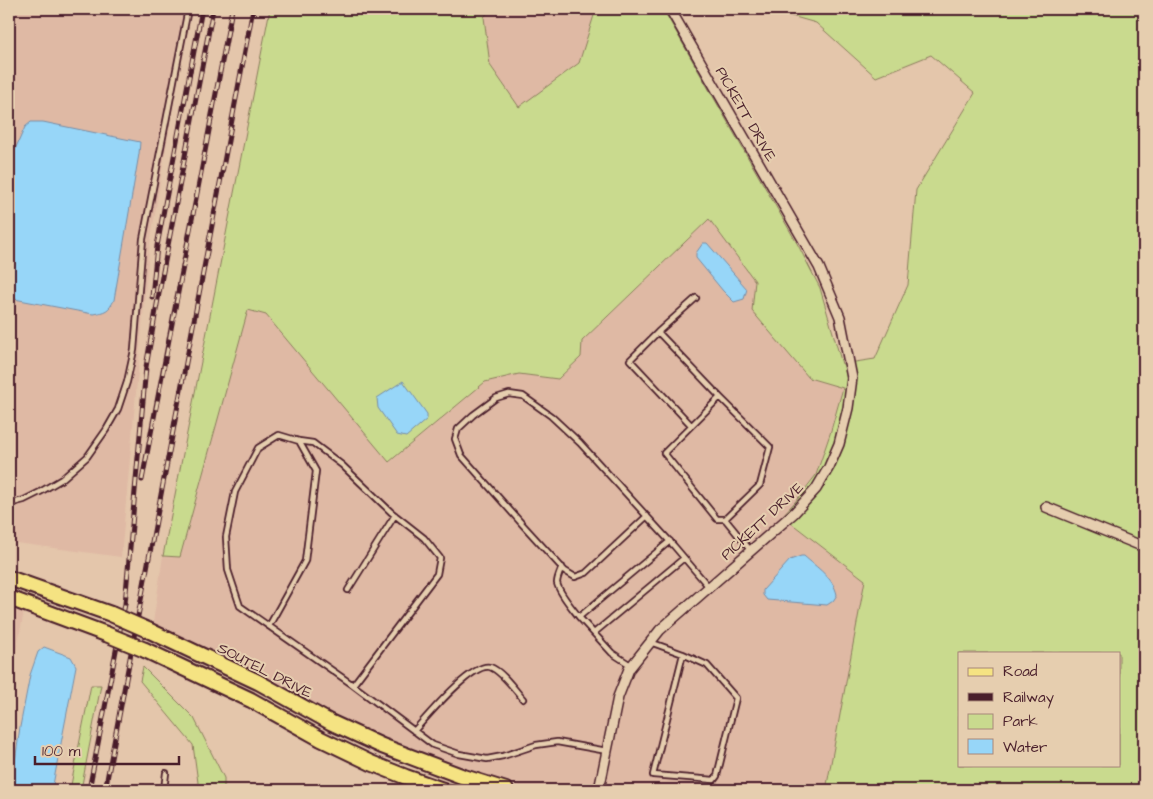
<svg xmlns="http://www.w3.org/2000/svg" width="1153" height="799" font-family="'Architects Daughter',sans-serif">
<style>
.built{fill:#dfb9a4}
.green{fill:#c9da8e;stroke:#8a7c5c;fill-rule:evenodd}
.water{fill:#97d6f8;stroke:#788da6}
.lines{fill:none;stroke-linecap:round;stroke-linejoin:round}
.service-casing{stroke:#4a1f2b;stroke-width:8}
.minor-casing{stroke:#4a1f2b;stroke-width:12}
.primary-casing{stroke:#4a1f2b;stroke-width:18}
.service{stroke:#e6ceaf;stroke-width:4.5}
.minor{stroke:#e6ceaf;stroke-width:9}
.primary{stroke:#f5e382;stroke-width:14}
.rail-casing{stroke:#4a1f2b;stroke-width:5}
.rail{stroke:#e6ceaf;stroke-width:3;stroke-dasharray:9;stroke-linecap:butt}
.primary-bridge-casing{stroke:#4a1f2b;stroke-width:18;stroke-linecap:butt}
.primary-bridge{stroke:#f5e382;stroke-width:14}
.labels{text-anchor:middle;stroke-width:4;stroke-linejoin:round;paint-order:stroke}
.street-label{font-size:15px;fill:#4a1f2b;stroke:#e6ceaf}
</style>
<rect width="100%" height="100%" fill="#e4c6ab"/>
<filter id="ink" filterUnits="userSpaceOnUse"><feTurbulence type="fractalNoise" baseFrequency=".02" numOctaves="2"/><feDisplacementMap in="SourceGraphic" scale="10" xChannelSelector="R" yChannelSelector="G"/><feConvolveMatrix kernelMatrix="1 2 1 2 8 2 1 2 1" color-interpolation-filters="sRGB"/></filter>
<g filter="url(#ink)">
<path class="built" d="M9 9H189L149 250 121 557 9 542Z
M491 9H596L579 63 519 107 490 65 484 17Z
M709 219 755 281 809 378 843 388 830 434 816 475 795 502 782 516 866 580 826 790H533L472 773 424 755 382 738 336 716 260 675 153 623 163 556 180 557 248 310 266 315 390 462 485 382 519 374 558 379 580 357 582 341Z
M9 607 24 612 9 686Z"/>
<path class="green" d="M270 9H491L484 17 490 65 519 107 579 63 596 9H663L798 245 820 288 842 364 875 359 908 285 916 190 975 93 931 55 876 77 816 23 767 9H1144V790H826L865 580 782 516 795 502 816 475 830 434 843 388 809 378 752 311 755 281 709 219 582 341 581 357 558 379 519 374 485 382 389 462 266 315 248 310 180 557 163 556ZM959 653H1119V765H959Z
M143 667 194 718 224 778V790H199L193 745 140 681Z
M91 685H101L81 790H70Z"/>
<path class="water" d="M31 122H43L140 142 139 154 114 300C109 311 105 312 93 314L9 298V163L25 127Z
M703 243H707L747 289 744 299 734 302 723 291 696 258V253Z
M403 381 427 414V419L406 437 397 435 378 408 377 398Z
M801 556H804C816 567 834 578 837 595L833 601 827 605 767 600 763 595V590L790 560Z
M44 647 71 657 76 666 52 790H9V780L13 776 20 727 30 675 38 652Z"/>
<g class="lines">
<defs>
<path id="service" d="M696 298 658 332 720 397
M658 332 630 360 691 425
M299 441 313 443 342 465 391 512 424 538 440 558 437 574 353 685 433 745 459 754 487 759 503 756 536 745 557 742 607 751
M9 504 24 500 40 492 62 479 87 457 106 430 118 409 127 382 134 350 143 239 188 9
M647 516 586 573 575 577 565 571 523 525 461 455 455 439 458 429 473 415 496 398 509 394 523 396 551 416 580 443 674 546 709 587
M725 519H717L664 453 720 397 770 447 760 485 725 519 751 551
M562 567C560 572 557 578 557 583 559 593 573 609 579 617
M348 590 395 515
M269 626 305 561 316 471 299 441 279 435 258 448 235 492 226 537 228 570 240 606 353 685
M594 633 684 558
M650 642 683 654 707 665 736 698 717 776 714 780 653 775 683 654
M632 666 612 653 579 617 670 541
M414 731C426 718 472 662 490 667 502 671 515 690 523 699
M164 790 166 773"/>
<path id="minor" d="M1046 507 1144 547
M599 790 618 697 629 669 660 630 794 513 816 489 829 467 839 444 848 408 852 378 840 317 819 267 670 9"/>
<path id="primary" d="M9 578 111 614
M9 598 106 634
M150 631 258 682 330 722 382 746 464 777 506 790
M145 650 251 700 321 739 371 763 406 777 443 790"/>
</defs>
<use href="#service" class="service-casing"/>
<use href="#minor" class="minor-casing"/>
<use href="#primary" class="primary-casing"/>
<use href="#service" class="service"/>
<use href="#minor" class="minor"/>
<use href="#primary" class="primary"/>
<defs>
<path id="rail" d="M152 297 157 246 202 9
M142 480C173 323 202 166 232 9
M89 790 125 604 146 367 161 282 213 9
M105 790 253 9"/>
</defs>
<use href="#rail" class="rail-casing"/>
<use href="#rail" class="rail"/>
<defs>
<path id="primary-bridge" d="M111 614 150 631
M106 634 145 650"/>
</defs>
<use href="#primary-bridge" class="primary-bridge-casing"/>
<use href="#primary-bridge" class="primary-bridge"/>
</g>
</g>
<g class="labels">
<g class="street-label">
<text transform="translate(746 114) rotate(60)" y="5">PICKETT DRIVE</text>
<text transform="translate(762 521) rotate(-43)" y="5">PICKETT DRIVE</text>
<text transform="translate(265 670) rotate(27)" y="5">SOUTEL DRIVE</text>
</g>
</g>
<rect width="1153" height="799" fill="none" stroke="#e6ceaf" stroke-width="30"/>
<rect x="15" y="15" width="1123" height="769" fill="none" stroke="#4a1f2b" stroke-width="2" filter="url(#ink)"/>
<rect x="958" y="652" width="162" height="115" fill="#e6ceaf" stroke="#a8887a"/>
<rect x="968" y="668" width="25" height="8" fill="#f5e382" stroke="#a8887a"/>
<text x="1003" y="676" font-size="15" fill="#4a1f2b">Road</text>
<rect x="968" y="693" width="25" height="8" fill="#4a1f2b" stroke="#a8887a"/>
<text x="1003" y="702" font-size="15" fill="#4a1f2b">Railway</text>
<rect x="968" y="714" width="25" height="15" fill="#c9da8e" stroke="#a8887a"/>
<text x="1003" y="726" font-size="15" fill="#4a1f2b">Park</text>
<rect x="968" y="739" width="25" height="15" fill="#97d6f8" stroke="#a8887a"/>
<text x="1003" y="752" font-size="15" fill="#4a1f2b">Water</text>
<path d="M35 756v8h144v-8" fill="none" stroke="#4a1f2b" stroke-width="2.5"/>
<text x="42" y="756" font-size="15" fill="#4a1f2b" stroke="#e6ceaf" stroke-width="4" paint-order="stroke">100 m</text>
</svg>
